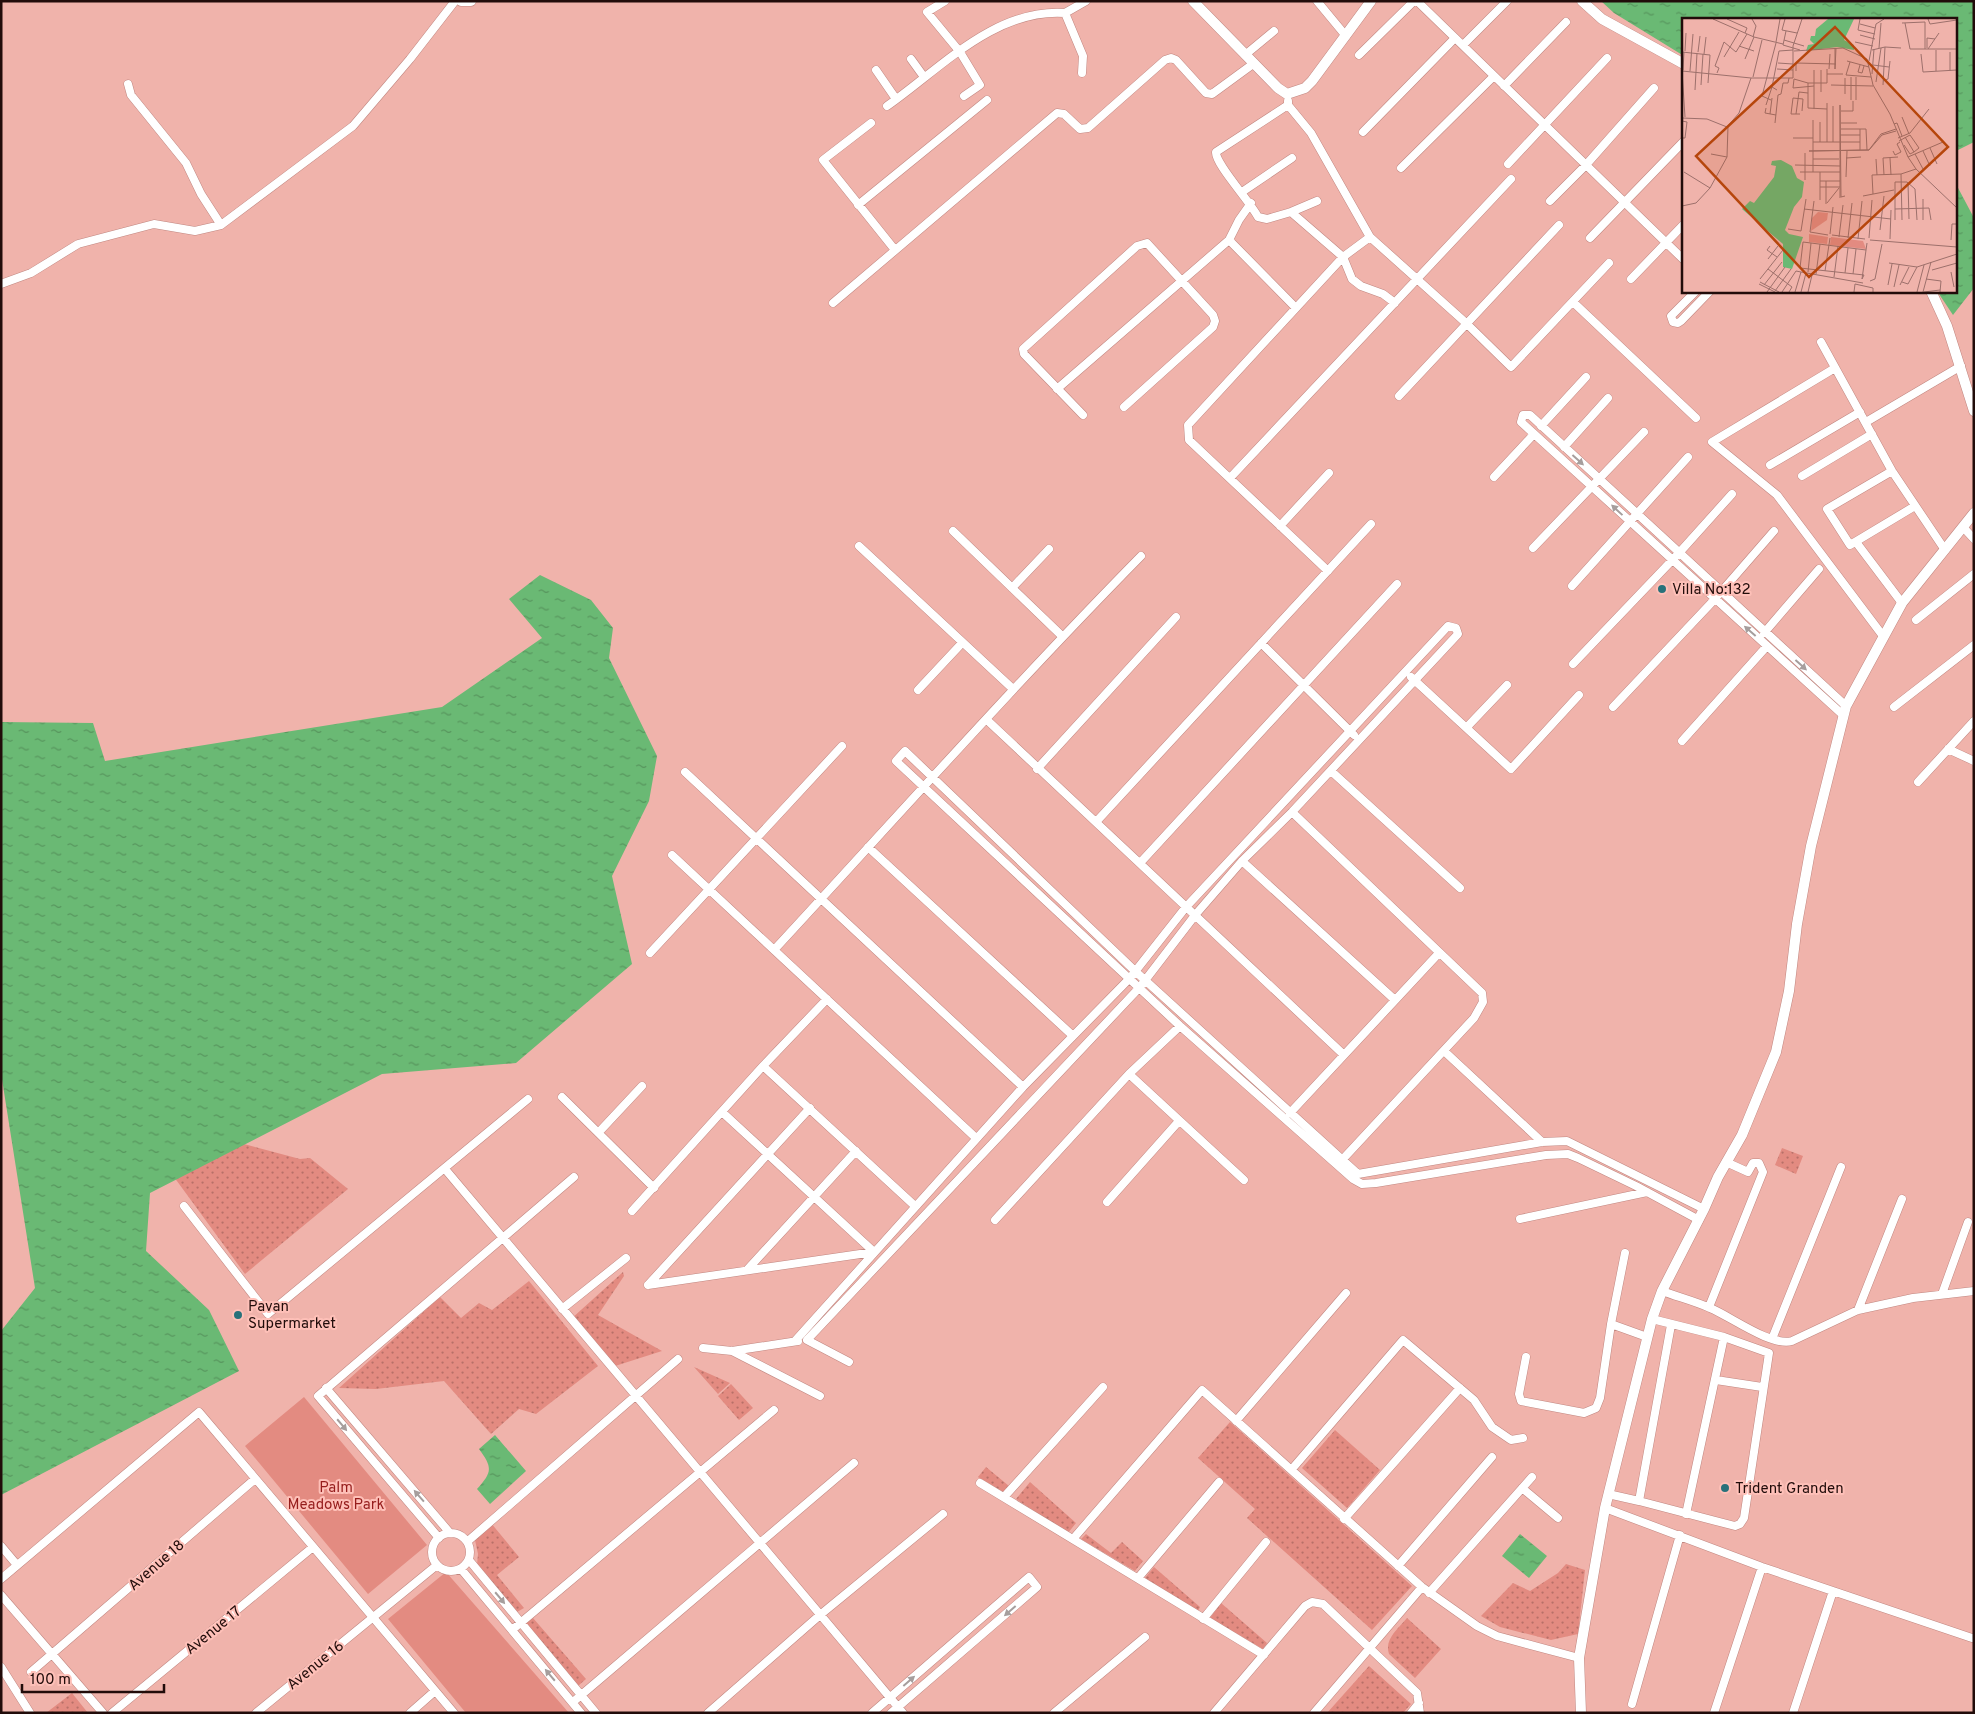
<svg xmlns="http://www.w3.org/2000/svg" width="1975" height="1714" font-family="Overpass,sans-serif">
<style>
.grass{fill:url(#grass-dots)}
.green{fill:#e38b81}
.water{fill:url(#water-ripples)}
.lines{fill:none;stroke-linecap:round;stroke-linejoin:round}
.street-casing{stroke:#c18780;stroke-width:9}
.secondary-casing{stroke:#c18780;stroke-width:11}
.street{stroke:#fff;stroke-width:8}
.secondary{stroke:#fff;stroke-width:10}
.oneway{fill:#a69e9d}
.poi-dot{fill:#28717a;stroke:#fec0b8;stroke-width:2}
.labels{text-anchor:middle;stroke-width:4;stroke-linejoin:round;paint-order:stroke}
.poi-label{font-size:15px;fill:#210c0a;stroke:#fec0b8;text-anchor:start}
.park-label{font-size:15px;fill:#961d1c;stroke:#fec0b8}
.street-label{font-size:15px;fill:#210c0a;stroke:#fec0b8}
.inset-road{fill:none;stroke:#9d706b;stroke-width:1}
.view{fill:#b6460c;fill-opacity:0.15;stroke:#b6460c;stroke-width:2.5}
.inset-edge{fill:none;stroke:#210c0a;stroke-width:2.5}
</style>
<defs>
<pattern id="grass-dots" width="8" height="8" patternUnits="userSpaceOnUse" patternTransform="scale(1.25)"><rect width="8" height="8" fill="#e38b81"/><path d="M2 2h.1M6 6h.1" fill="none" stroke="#b87068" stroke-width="1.8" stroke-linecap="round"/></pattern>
<pattern id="water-ripples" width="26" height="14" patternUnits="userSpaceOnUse" patternTransform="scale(1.25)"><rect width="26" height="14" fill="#6ab974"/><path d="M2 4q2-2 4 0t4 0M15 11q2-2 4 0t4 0" fill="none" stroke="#57955d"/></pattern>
</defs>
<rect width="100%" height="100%" fill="#f0b3ab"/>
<path class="grass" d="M233 1141 300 1159 310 1158 348 1189 245 1274 174 1177Z
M1782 1148 1803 1156 1796 1174 1775 1165Z
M623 1272 624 1276 598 1315 662 1351 612 1367 571 1319Z
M529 1281 598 1366 536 1414 519 1409 491 1434 444 1381 376 1389 339 1388 440 1297 461 1318 479 1303 492 1310Z
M694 1367 730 1383 718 1394Z
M731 1384 753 1408 739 1420 718 1396Z
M1230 1422 1412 1586 1372 1630 1247 1518 1255 1509 1198 1458Z
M1335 1430 1380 1470 1347 1508 1302 1468Z
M986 1467 1009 1486 1005 1493 978 1477Z
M1030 1482 1076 1523 1068 1533 1016 1499Z
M491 1523 519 1557 497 1575 524 1608 517 1612 477 1565 478 1554 475 1540Z
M1086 1534 1111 1553 1122 1542 1143 1561 1135 1571 1081 1539Z
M1566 1564 1585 1570 1578 1634 1551 1640 1500 1627 1481 1616 1513 1583 1530 1591 1558 1573Z
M1154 1567 1200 1607 1198 1611 1144 1579Z
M1221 1603 1267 1643 1263 1649 1210 1618Z
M533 1618 586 1679 578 1686 525 1624Z
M1407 1618 1441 1649 1415 1678 1389 1654C1384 1639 1398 1629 1407 1618Z
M1369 1666 1411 1704 1403 1713H1327Z
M72 1693 88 1713H46Z"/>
<path class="green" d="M304 1397 427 1545 368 1594 245 1446Z
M446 1572 569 1713H466L388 1619Z"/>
<path class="water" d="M1601 1H1974V142L1956 151V19H1684V56L1614 13Z
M1956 184 1974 218V288L1953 315 1937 291H1956Z
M540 575 591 600 613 628 609 658 657 756 649 801 612 876 632 964 516 1063 382 1074 150 1193 146 1251 209 1310 239 1371 1 1495V1331L35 1288 1 1073V722L93 723 105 761 442 707 542 638 509 599Z
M495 1435 526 1471 490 1504 477 1489C492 1472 493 1468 479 1449Z
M1520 1534 1547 1556 1529 1578 1502 1556Z"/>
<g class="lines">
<defs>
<path id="street" d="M945 1 927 12 960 52 980 85 964 96
M1317 1 1346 36
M1417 1 1684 260
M1463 45 1507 1
M1245 55 1274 31
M1359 55 1414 1
M911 59 924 77
M876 70 896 99
M1082 73 1083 56 1065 13 1086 1
M128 84 131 95 186 163 201 194 221 225
M1504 86 1566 22
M1288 101V105L1216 152C1215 164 1250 201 1258 217L1267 219 1291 212 1343 257 1352 279 1361 286 1383 294 1395 303
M1288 105 1311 133 1370 237 1343 257 1188 425 1189 440 1328 571
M887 106C940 69 995 8 1065 13
M871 123 823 160 895 250
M1363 132 1455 38
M1508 164 1607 58
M1401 168 1494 76
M1242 192 1292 158
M1550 201 1585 166 1654 88
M858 205 987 100
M1291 212 1317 201
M1370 237 1466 323 1511 367 1609 263
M1590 238 1684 141
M1229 240 1239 220 1251 203
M1631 279 1684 224
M1 284 31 273 78 244 154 224 195 231 221 225 353 126 410 59 455 1
M1696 291 1671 316 1673 322 1678 323 1681 321 1710 291
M1573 302 1696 418
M833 303 1057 113 1064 114 1080 129 1088 128 1165 60 1171 58 1176 60 1206 93 1212 94 1253 64
M1821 342 1892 471 1945 550
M1835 368 1712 442 1777 495 1883 636
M1057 389 1229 240 1296 308
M1399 396 1559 225
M1083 415 1024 354 1023 349 1137 246 1147 243 1213 315 1215 321 1213 327 1124 407
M1866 422 1961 366
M1541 426 1586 377
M1564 447 1608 398
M1770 465 1860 412
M1892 471 1827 509 1850 545 1915 506
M1802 476 1872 434
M1494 477 1534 434
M1230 478 1511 179
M1280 526 1329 473
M1963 527 1974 539
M953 531 1062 636
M1856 542 1902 603
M859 546 1013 689
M1533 548 1644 432
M1572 586 1688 457
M1012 588 1049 549
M1916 620 1974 574
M1764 633 1819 569
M1261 643 1354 735
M1573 664 1679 553 1732 494
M1411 677 1511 769 1579 695
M918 690 962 643
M1613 707 1714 600 1774 531
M1894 707 1974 645
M1843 715 1521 422 1523 415H1530L1846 706
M987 720 1344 1055
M1467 727 1507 685
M1682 741 1767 646
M1948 749 1974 761
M1037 769 1176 617
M1331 771 1460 888
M685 772 1023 1087
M1918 782 1974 721
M1292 812 1482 993 1483 1002 1474 1018 1342 1160
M1096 822 1371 524
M868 847 1072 1035
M672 855 976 1138
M1242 861 1395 1000
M1140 863 1397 584
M774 950C896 818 1015 684 1141 556
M650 953 842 746
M1444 1051 1542 1142
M763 1066 915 1206
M1129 1074 1244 1180
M562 1097 654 1188
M722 1112 874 1252
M1290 1113 1439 953
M599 1132 642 1086
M445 1169 903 1713
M1107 1202 1179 1121
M184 1206 268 1314 528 1099
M632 1211 763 1066 827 999
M1520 1219 1647 1192
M995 1220 1129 1074 1180 1026
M1699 1220 1636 1186 1578 1158 1568 1154 1546 1155 1376 1183 1362 1184 1353 1179 1180 1026 896 761 905 751 1135 971 1358 1174 1542 1142 1567 1141 1704 1209
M747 1270 856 1151
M648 1285 810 1108
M648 1285 874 1252
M1662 1291C1678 1297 1694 1301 1710 1308 1730 1316 1771 1347 1792 1341L1858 1310 1913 1298 1974 1291
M1942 1294 1968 1222
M1709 1307 1763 1172 1759 1163H1753L1748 1172 1726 1162
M562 1309 626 1258
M1858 1310 1902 1199
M1652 1319 1724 1337 1769 1353 1744 1518 1740 1524 1735 1526 1639 1501 1671 1325
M1611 1324 1625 1253
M1772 1339 1841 1167
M795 1341 1023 1087 1130 978 1186 907 1448 626 1456 628 1458 634 1292 812 1242 861 1196 914 1140 987 807 1340 849 1362
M703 1348 732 1351 798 1341
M732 1351 820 1396
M1526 1357 1519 1394 1521 1401 1584 1413 1596 1408 1600 1398 1611 1324 1647 1337
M1716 1380 1762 1387
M326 1388 450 1533
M1236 1421 1346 1293
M1292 1469 1403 1340 1474 1400 1492 1427 1511 1440 1523 1438
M980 1483 1264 1655
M1522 1488 1558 1518
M1608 1494 1639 1501
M1004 1497 1103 1387
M1605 1508 1762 1567 1972 1638
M1686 1514 1724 1337
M1344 1519 1460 1388
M432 1552a19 19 0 1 1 38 0a19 19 0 1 1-38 0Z
M439 1538 318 1396 574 1177
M1073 1539 1202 1390 1422 1587 1477 1626 1497 1636 1579 1658
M468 1541 678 1359
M1 1546 17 1565
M469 1560 596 1713
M1398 1566 1492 1457
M461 1569 581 1713
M1138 1578 1219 1482
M1 1579 199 1412 454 1713
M1429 1593 1532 1477
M1 1595 103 1713
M1203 1619 1266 1542
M512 1630 774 1410
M1 1667 30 1713
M31 1672 255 1479
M573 1702 854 1463
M1632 1704 1680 1535
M112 1713 313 1547
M256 1713 437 1565
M410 1713 435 1691
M708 1713 820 1615 943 1514
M872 1713 1029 1577 1037 1587 891 1713
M1054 1713 1145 1637
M1214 1713 1305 1606 1312 1602 1323 1604 1417 1693 1420 1713
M1314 1713 1422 1587
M1411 1713 1419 1703
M1714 1713 1762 1567
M1793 1713 1833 1591"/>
<path id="secondary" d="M461 1H471
M1193 1 1278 88 1287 94 1305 88 1312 81 1371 1
M1582 1 1602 19 1684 64
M1931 291 1947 326 1974 411
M1581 1713 1579 1658 1605 1508 1652 1319 1662 1291 1704 1209 1718 1177 1742 1135 1776 1052 1789 991 1797 924 1811 846 1846 706 1902 603 1974 513"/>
</defs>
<use href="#street" class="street-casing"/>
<use href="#secondary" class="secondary-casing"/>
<use href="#street" class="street"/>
<use href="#secondary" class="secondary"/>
</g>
<defs><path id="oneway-solid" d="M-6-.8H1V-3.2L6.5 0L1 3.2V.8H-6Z" transform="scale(1.25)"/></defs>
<g class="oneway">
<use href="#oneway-solid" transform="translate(1578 460) rotate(42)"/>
<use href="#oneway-solid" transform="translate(1617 510) rotate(-137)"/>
<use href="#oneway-solid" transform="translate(1750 631) rotate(-139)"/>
<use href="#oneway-solid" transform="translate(1801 665) rotate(42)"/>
<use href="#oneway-solid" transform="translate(342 1425) rotate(50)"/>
<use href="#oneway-solid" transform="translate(419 1496) rotate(-131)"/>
<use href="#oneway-solid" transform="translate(500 1598) rotate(50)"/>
<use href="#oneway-solid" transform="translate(1010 1611) rotate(139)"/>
<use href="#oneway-solid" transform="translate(550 1675) rotate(-130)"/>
<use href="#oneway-solid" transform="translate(909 1681) rotate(-41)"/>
</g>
<g class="poi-dot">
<circle cx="1662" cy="589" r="5"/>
<circle cx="238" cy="1315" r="5"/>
<circle cx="1725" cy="1488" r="5"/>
</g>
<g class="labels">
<g class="poi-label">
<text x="1672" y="594">Villa No:132</text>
<text x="248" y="1311">Pavan<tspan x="248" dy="17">Supermarket</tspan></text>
<text x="1735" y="1493">Trident Granden</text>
</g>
<g class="park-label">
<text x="336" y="1492">Palm<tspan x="336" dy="17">Meadows Park</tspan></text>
</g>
<g class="street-label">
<text transform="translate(156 1565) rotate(-41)" y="5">Avenue 18</text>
<text transform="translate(213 1630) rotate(-39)" y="5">Avenue 17</text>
<text transform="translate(315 1665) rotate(-39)" y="5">Avenue 16</text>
</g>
</g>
<g transform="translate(1682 18)">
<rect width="275" height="275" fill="#f0b3ab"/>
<path d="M136 194 146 195 145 202 129 213 130 200Z" fill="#e38b81"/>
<path d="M127 216 146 219 145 226 127 224ZM149 219 181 223 184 231 148 227Z" fill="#e38b81"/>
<path d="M146 1H172L162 22 172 27V32L155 29 124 33 126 27 132 26 128 22 129 18H133L134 11ZM99 142 110 148 115 160 122 164 120 179 112 189 103 212 107 216 121 219 110 251 101 249V226L60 191 68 183 72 185 92 159 94 148 89 147 90 143Z" fill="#6ab974"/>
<path class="inset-road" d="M31 1 72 19 101 26M45 1 65 10 63 15M70 1 74 8 71 19M103 1 100 12 115 15M178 1 176 12 193 16M246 1 248 6 275 2M220 5 243 4V31M223 5 228 31H275M178 6 193 10M104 13 101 27 118 32M178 17 193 21M102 22 122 28M94 24 98 1M173 24 191 28M57 28 72 33M203 29 219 30M153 30V51L154 30M197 30 199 5M245 30V20L253 21M246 31 257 15M190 32 203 29 201 67M254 32V53M3 33 4 15M112 33 161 30 185 41 191 67 208 96 226 139 234 151 275 190M0 34 28 37 26 65M16 34 18 18M268 34V53M22 36 24 19M239 36 241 54 275 52M42 39 57 14M63 41 72 19M165 43 187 49M187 43 194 6 202 1M168 44 164 57 189 59M96 45 111 46M178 47 176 54 180 55 182 48M191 47 207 49M95 51 111 52M147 51 148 36M1 52 2 34M139 52V74M0 53 69 60M0 53 3 99M8 53 11 16M114 53V45L154 46M35 55 37 50 33 48 42 24 54 34 65 16M145 56H161M190 56 192 31M71 59 80 22M169 59V82M174 59V82M163 60V76M112 61 126 65V90L145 91M112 61 111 70 132 68M201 63 206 61 208 43M194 64 199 30M126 65H145V51M19 67 21 36M149 67 191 68M13 72 15 35M95 72 90 69 97 33 111 32M89 82 80 78 94 25M145 85V124M84 87 90 69M151 88V124M84 90 83 95 94 97M132 91V52M159 93H171V83M88 96 90 80M114 96 117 74 126 75M118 96H109L111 80 121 81 120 93M220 99 227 116M0 100 25 101 45 109 57 95 69 60H111V28L120 1M131 102V154M0 103 5 104 3 120H0M138 104V124M93 105 96 77 99 76 101 65H106L107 60M159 105H175M212 106 215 105 220 118M159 111H184L185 132M178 111V132M214 111 199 116 187 132 127 133 187 132 200 117 214 113M158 117H178M223 119 232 134M111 120H131M216 120 228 115 247 91M217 123 228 117 237 130 232 134M131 124H178M222 127 228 136 232 134M248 130 255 146M211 133 213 137 219 134 215 126 218 124M241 133 248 148M123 135V162M29 136 45 139M233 136 241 151M226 139 261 124M164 140 179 139M208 140 209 157M131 141H157M194 141 195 157M113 147 158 148M2 154 28 170M118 154H158M138 154V182M219 156 220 202M202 157 201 140 216 139M164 159 165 133M138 163H158M144 163V186M226 165 227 201M138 169H158M191 176 190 157 219 156 234 151M181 178 212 172M158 180V87L159 179 163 178M241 181V202M145 185 157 170M0 188 14 185 28 170 45 139 46 108M122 191 209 201M213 191 247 190 249 202M213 202V164H225L233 171 235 202M106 211 119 213 124 181M198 212 202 178M128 214 132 183M128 214 146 217M148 216 151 189M150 217 183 221M157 219 161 187M166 220 170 185M187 220 190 182M176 221 180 183M208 221 209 192M188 222 275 229M269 222 270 206H275M88 228 85 232 95 239M86 241 96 228M207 245 235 249 275 236M86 251 110 269 107 274M250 252 275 245M143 253 148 220M126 254 129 225M269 254 272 269M163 255 166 230M134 256 138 226M171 256 174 231M182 257 118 250 121 224 184 232M182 257 180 261 185 225M152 259 156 228M78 261 101 232M244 261 259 263 258 274M188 263 193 261 200 226M78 264 97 274M220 264 226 266 235 249M77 266 93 274M82 267 100 244M206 267 210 246M218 267 227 249M212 269 217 247M93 273 109 251M85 274 103 249M100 274 114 253 119 254M113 274 119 254 181 265M119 274 124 255M126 274 130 257M172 274 173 266 191 270V274M235 274 242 247M241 274 249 244M242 274 258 272"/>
<path class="view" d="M153 9 266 129 127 259 14 138Z"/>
<rect width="275" height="275" class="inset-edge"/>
</g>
<rect width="1975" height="1714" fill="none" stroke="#210c0a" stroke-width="5"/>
<path d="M22 1684v8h142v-8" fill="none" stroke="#210c0a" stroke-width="2.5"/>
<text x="30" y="1684" font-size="15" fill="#210c0a" stroke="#fec0b8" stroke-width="4" paint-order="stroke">100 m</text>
</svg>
